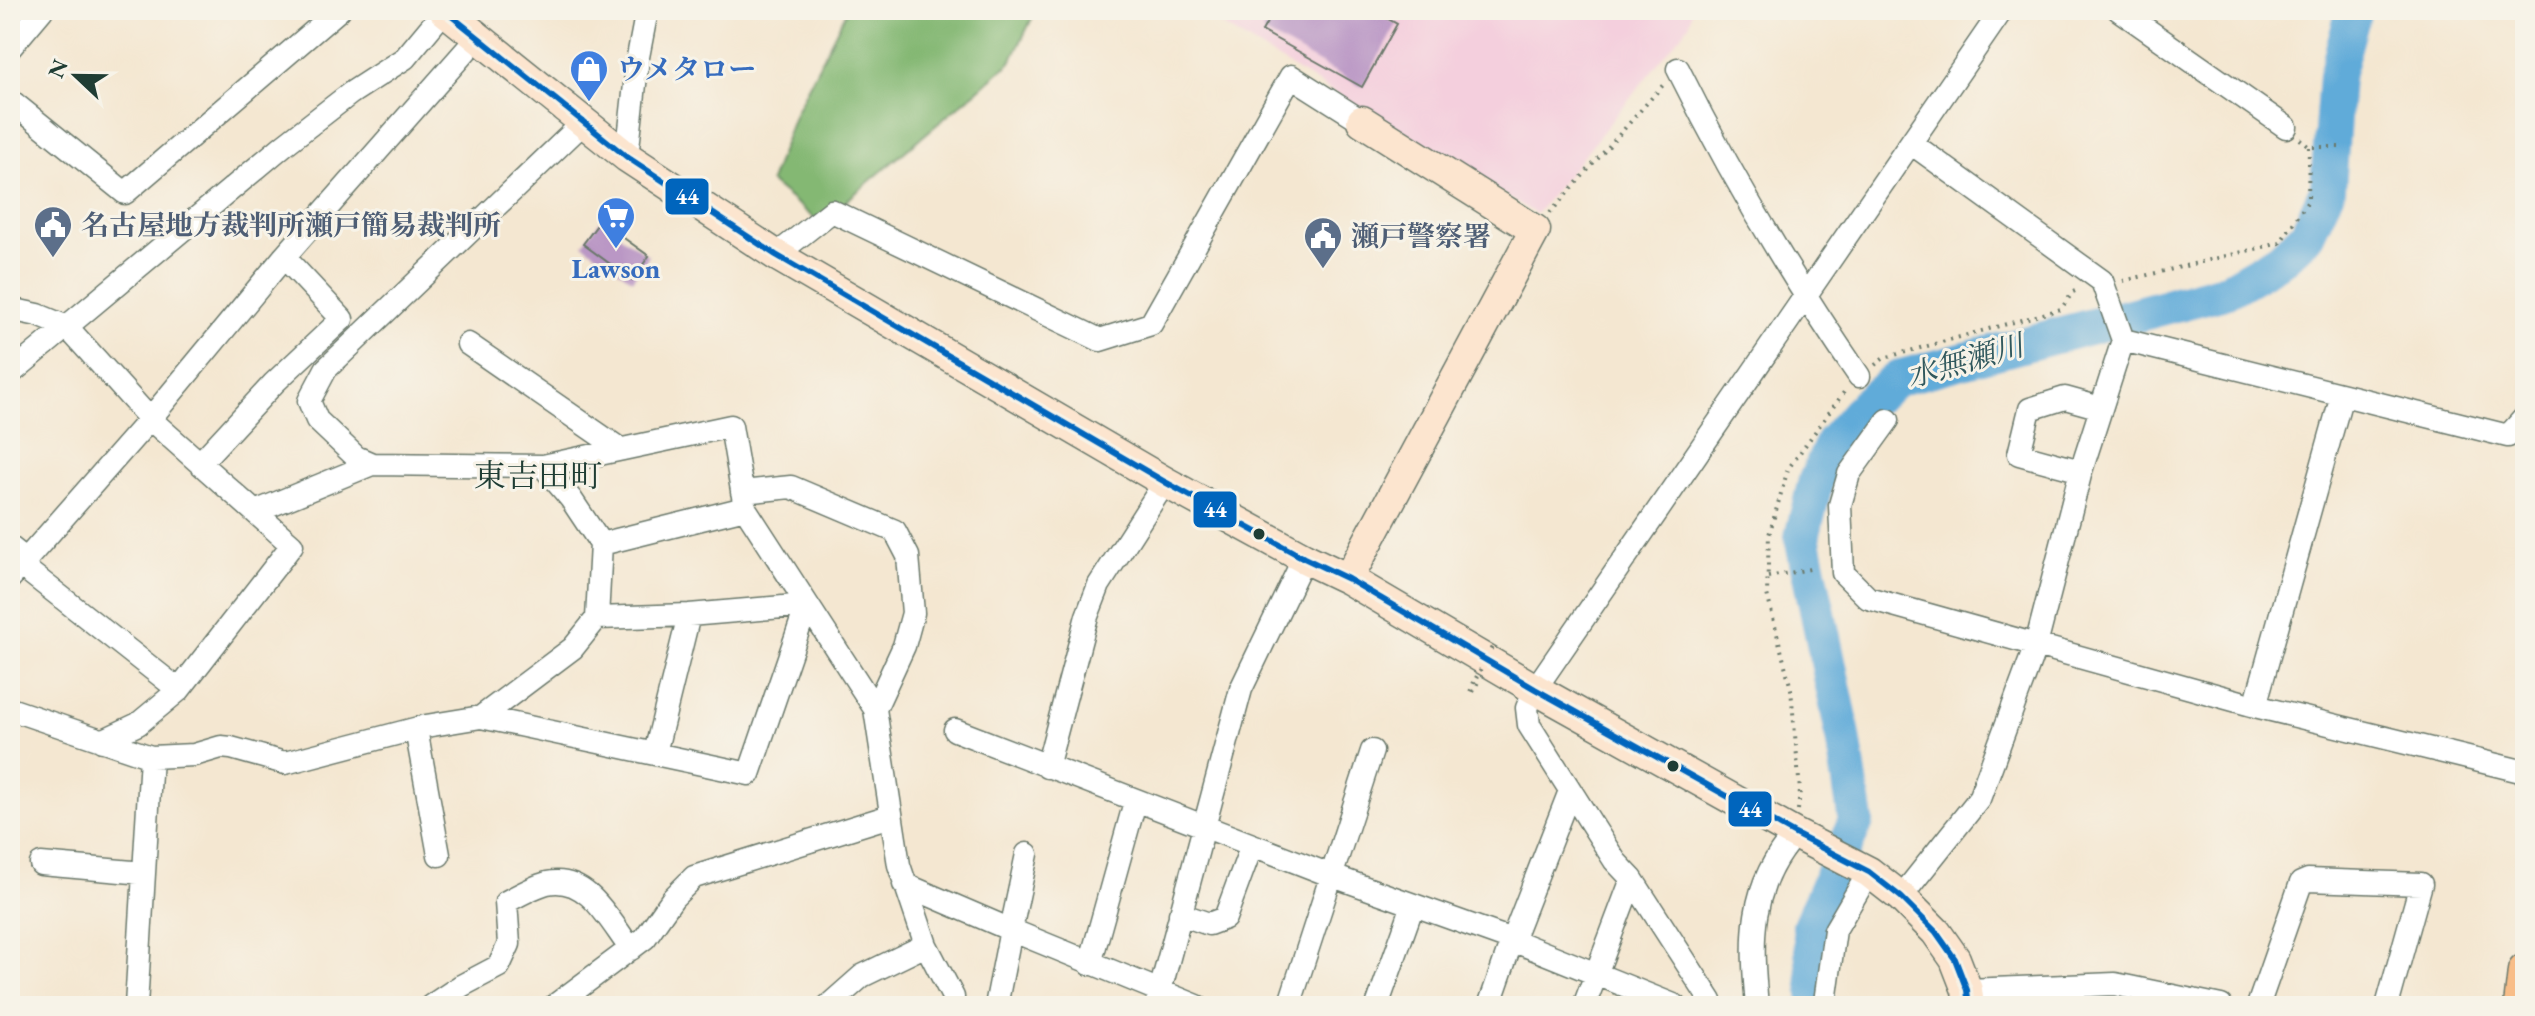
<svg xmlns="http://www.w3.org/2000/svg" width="2535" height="1016" font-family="'EB Garamond','Noto Serif JP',serif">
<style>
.built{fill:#f4cfdd}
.forest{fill:#84b873;stroke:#527a54;stroke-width:2}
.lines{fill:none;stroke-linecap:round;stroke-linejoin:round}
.river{stroke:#61abd9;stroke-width:36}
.building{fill:#ba97c5}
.street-casing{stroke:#6a786b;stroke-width:25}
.secondary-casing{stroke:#6a786b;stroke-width:33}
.primary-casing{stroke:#6a786b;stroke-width:37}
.path{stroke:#6a786b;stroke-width:4;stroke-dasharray:2 6;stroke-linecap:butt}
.street{stroke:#fff;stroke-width:22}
.secondary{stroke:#fce5cf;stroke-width:30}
.primary{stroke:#f8bd88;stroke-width:34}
.path-bridge{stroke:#6a786b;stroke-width:4;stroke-dasharray:2 6;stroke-linecap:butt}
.bus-1-casing{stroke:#f7f3e8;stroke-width:12}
.bus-1{stroke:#0065bd;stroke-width:6}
.bus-dot{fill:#1f3d34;stroke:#f7f3e8;stroke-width:3}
.labels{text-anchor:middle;stroke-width:6;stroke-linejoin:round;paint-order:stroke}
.shop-label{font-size:28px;font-weight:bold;fill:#366cbe;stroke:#f7f3e8;text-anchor:start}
.service-label{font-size:28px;font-weight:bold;fill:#4e5e75;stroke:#f7f3e8;text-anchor:start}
.water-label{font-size:30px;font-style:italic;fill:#30585d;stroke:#f7f3e8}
.quarter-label{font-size:32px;fill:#1f3d34;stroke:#f7f3e8}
.line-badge{stroke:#f7f3e8;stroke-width:3}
.badge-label{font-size:22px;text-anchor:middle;font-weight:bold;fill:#fff}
</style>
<rect width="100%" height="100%" fill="#f7f3e8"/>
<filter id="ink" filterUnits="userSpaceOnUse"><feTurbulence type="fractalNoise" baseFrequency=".0125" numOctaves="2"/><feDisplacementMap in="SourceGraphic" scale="16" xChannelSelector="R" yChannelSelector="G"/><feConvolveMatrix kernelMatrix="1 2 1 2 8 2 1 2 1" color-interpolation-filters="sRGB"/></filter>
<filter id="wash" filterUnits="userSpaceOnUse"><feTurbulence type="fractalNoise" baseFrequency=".006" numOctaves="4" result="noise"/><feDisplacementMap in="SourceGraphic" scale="32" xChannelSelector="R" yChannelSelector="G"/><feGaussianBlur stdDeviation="1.8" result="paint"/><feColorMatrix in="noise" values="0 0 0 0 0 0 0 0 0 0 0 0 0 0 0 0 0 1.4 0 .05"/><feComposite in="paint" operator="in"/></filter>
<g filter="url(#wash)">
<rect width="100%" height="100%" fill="#f4e7d1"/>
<path class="built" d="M1206 10H1692L1689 25 1536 214 1208 17Z"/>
<path class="forest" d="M847 10H1036L1011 62 820 223 770 182 796 111Z"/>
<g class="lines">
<path class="river" d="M1817 1006 1810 926 1856 821 1841 724 1802 537 1816 480 1833 442 1866 404 1898 378 2228 290 2281 259 2307 234 2328 188 2336 76 2354 10"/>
</g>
<g id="blocks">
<path class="building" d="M1274 10H1372L1397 24 1362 87 1262 31Z
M600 221 649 256 632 280 583 244Z"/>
</g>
</g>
<g filter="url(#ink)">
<use href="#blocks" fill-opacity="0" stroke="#6a786b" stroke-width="2"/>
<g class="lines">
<defs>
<path id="street" d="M2119 10 2286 127
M10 48 42 10
M1678 69C1732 178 1790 276 1859 376
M10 100 125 193 339 10
M627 157 638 57 647 10
M776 255 832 211 1100 340 1151 324 1291 76 1362 121
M10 309 38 315 67 327 150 419 292 545 179 690 138 724 102 741
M2123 340 2508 436 2525 417
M468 344 620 449
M10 374 284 145 351 93 405 58 445 10
M1888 420 1849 474 1840 505 1843 573 1868 598 2255 706 2525 772
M200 463 274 383 342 319 284 257
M372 464 356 457 317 420 309 401 326 369 583 123
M2081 471 2019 454 2030 409 2065 398 2101 408
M742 492 791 487 895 531 908 556 913 613 904 646 875 709
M255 512 372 464 543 466 731 426 745 508 875 709 899 865 926 945 862 976 828 1006
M601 544 745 508
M10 547 20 555 28 571 179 690
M10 578 150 419 284 257 477 38
M597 618 689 615 807 605
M2255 706 2342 395
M10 709 151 757 194 755 221 747 231 748 285 763 426 726 481 717 573 648 597 618 601 544 571 499 543 466
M481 717 749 774 807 605
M416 729 439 855
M955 730 1330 875 1512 940 1489 1006
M655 753 689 615
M1047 767 1087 616 1099 585 1165 482
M1570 791 1512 940 1676 1006
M41 864 144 873
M1632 879 1711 1001 1710 1006
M904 884 1011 930 1027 854
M1901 897 1979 799 2036 645 2081 471 2123 340 2102 281 1911 143
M1180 914 1209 924 1225 918 1252 845
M926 945 953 997
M1090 964 1135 802
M1967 990 2115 984 2221 1006
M136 1006 151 757
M431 1006 461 986 499 966 509 944 506 902C519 895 533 887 547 883 588 874 610 922 631 949
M554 1006 645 938 673 898 694 877 890 816
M996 1006 1011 930 1197 1006
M1156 1006 1241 689 1304 558
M1289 1006 1372 751
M1377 1006 1413 905
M1584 1006 1632 879 1615 861 1529 725 1527 708 1535 689 2002 10
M1757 1006C1751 941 1748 886 1795 834
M1827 1006 1825 1002 1835 930 1869 872
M2258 1006 2301 883 2308 880 2421 884 2387 1006"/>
<path id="secondary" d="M444 10 627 157 776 255 1165 482 1304 558 1348 579 1535 689 1795 834 1869 872 1901 897 1936 932 1955 959 1967 990 1969 1006
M1348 579 1535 230 1362 121"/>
<path id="primary" d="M2521 1006 2525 971"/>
</defs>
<use href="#street" class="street-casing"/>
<use href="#secondary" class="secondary-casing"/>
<use href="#primary" class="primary-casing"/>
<path class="path" d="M2300 139 2309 147H2340
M1550 213 1663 85
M2123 281 2280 243 2308 201 2309 147
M1875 365 1884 358 2061 309 2073 292 2080 289
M1768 577 1815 568
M1474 682 1470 692 1472 694 1478 682
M1798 810 1800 791 1791 689 1767 594 1769 535 1788 469 1847 388"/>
<use href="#street" class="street"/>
<use href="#secondary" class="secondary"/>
<use href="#primary" class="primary"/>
<path class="path-bridge" d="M1476 678 1492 647"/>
<defs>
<path id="bus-1" d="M444 10 627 157 776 255 1165 482 1304 558 1348 579 1535 689 1795 834 1869 872 1901 897 1936 932 1955 959 1967 990 1969 1006"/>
</defs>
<use href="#bus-1" class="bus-1-casing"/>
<use href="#bus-1" class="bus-1"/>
</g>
</g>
<defs>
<symbol id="shop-pin" viewBox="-11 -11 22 30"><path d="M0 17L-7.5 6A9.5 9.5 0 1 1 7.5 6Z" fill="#3f7fe0" stroke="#f7f3e8"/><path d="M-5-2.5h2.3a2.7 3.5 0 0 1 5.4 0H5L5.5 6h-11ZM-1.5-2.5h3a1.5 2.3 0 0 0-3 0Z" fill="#fff"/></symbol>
<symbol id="supermarket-pin" viewBox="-11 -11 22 30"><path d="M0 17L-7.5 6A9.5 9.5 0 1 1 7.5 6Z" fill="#3f7fe0" stroke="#f7f3e8"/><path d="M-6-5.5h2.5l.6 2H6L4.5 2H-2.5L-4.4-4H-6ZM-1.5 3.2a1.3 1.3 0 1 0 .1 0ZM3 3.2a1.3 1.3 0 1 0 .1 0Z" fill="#fff"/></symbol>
<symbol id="civic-pin" viewBox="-11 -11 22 30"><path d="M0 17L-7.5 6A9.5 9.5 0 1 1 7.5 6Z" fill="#5c6f8a" stroke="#f7f3e8"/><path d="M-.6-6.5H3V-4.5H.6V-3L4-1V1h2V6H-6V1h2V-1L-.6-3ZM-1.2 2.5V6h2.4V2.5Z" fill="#fff"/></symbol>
</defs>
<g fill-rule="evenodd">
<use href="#shop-pin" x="567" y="47" width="44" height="60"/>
<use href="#supermarket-pin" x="594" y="194" width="44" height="60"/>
<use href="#civic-pin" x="31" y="203" width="44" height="60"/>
<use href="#civic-pin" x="1301" y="214" width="44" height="60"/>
</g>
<g class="bus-dot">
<circle cx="1259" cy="534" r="7"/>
<circle cx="1673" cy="766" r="7"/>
</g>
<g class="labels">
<g class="shop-label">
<text x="617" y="79">ウメタロー</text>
<text x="616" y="278" text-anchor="middle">Lawson</text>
</g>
<g class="service-label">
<text x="81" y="235">名古屋地方裁判所瀬戸簡易裁判所</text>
<text x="1351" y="246">瀬戸警察署</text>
</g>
<g class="water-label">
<text transform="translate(1965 361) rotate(-16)" y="10">水無瀬川</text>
</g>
<g class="quarter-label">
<text x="538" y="487">東吉田町</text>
</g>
</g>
<g class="line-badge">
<rect x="664" y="177" width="46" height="39" rx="8" fill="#0065bd"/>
<rect x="1192" y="490" width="46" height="39" rx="8" fill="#0065bd"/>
<rect x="1727" y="790" width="46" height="38" rx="8" fill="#0065bd"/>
</g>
<g class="badge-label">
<text x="687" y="204">44</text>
<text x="1215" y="517">44</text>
<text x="1750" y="817">44</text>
</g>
<rect width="2535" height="1016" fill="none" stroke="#f7f3e8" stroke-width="40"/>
<g transform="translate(76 76) rotate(292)" stroke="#f7f3e8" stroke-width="6" paint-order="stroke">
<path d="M0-6L14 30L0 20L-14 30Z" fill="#1f3d34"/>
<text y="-12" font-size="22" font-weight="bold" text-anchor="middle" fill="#1f3d34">N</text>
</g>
</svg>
